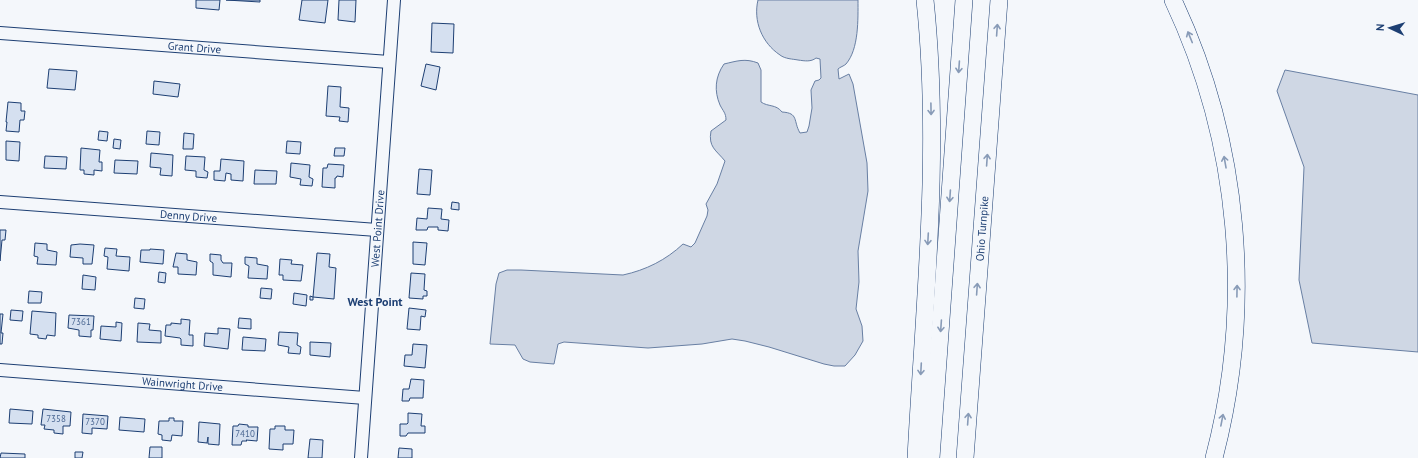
<svg xmlns="http://www.w3.org/2000/svg" width="1418" height="458" font-family="'PT Sans',sans-serif">
<style>
.water{fill:#cfd7e4;stroke:#687fa3}
.building{fill:#d5e0f0;stroke:#1d3f73}
.lines{fill:none;stroke-linecap:round;stroke-linejoin:round}
.minor-casing{stroke:#1d3f73;stroke-width:14}
.highway-casing{stroke:#1d3f73;stroke-width:18}
.minor{stroke:#f4f7fb;stroke-width:12}
.highway{stroke:#f4f7fb;stroke-width:17}
.oneway{stroke:#889bb7}
.labels{text-anchor:middle;stroke-width:3;stroke-linejoin:round;paint-order:stroke}
.number-label{font-size:9px;fill:#4b6792}
.street-label{font-size:11px;fill:#1d3f73;stroke:#f4f7fb}
.neighbourhood-label{font-size:12px;font-weight:bold;fill:#1d3f73;stroke:#f4f7fb}
</style>
<rect width="100%" height="100%" fill="#f4f7fb"/>
<path class="water" d="M758 0H858C858 19 859 49 846 64 844 66 840 67 838 69L839 79 849 74 853 84 867 163 868 191 858 251 859 282 856 309 862 326 863 341 855 355 845 366H834L824 364 769 347 745 341 732 339 702 344 648 348 564 342 558 344 554 364 530 362 523 359 515 345 490 344 496 284 499 273 507 270H521L623 275C646 270 666 260 683 244L691 247 695 243 707 216 708 210 706 204 717 184 725 161C716 150 708 147 711 131L726 120C726 113 723 111 720 105 714 91 715 77 724 64 737 61 745 58 758 63L761 70V102C768 107 776 104 782 112 799 113 793 121 800 133L807 132 809 126 812 108 811 90 815 81 819 80 821 78 820 59 816 58C811 62 805 61 798 60 793 59 785 59 780 55 762 43 753 21 758 0Z
M1285 70 1418 95V352L1312 343 1299 280 1304 167 1277 91Z"/>
<path class="building" d="M196 0H220L219 10 196 8Z
M226 0H260V2Z
M302 0H328L325 23 299 20Z
M339 0H356L355 22 338 20Z
M432 23 454 24 453 53 431 52Z
M426 64 440 67 436 90 421 86Z
M49 69 77 71 75 90 47 88Z
M154 81 180 84 178 97 153 94Z
M328 86 341 87 340 107 349 108 348 122 339 121 340 117 326 116Z
M8 102 21 103V111H25L24 120H20L19 132 6 131 7 122H6Z
M99 131 108 132 107 141 98 140Z
M147 131 160 132 159 145 146 144Z
M184 133 194 134 193 149H183Z
M114 139 121 140 120 149 113 148Z
M6 141 20 142 19 161 6 160Z
M287 141 301 142 300 154 286 153Z
M81 148 100 150 99 162H102V171L94 170V175L84 174V170H80Z
M335 148H345L344 156H334Z
M151 153 173 155 172 176 160 175 161 168 150 167Z
M45 156 67 157 66 169 44 168Z
M186 156 205 157 204 170 208 172 207 178 196 177V171L185 170Z
M221 159 244 161 243 181 231 180V174L226 173 225 181 214 180V171H220Z
M115 160 138 161 137 174 114 173Z
M291 163 310 165 309 177 313 179 312 186 300 185 301 179 290 177Z
M328 164 344 165 343 177 337 176 336 178H335V188L322 187 323 168H327Z
M419 169 432 170 430 195 417 194Z
M255 170 277 171 276 184H254Z
M452 202 459 203V210L451 209Z
M428 208 442 209 441 219 449 220 448 231 438 230V227H428L427 230H416L417 218 427 219Z
M0 230H6L5 240H2L0 261Z
M413 242 427 243 425 265 413 264Z
M35 243 47 244V250L57 252 56 265 37 264 38 257 34 256Z
M80 244 94 245 92 264H83V258L70 257 71 245Z
M105 248 117 249 116 256 130 257 129 271 107 269 108 257 104 256Z
M150 249 164 250 163 264 140 262 141 250H150Z
M176 253 187 254V260L197 262 196 275 178 274V267H173Z
M317 253 330 254 329 267 336 268 334 299 313 297V300H310V296L313 297Z
M210 254 221 255V260L223 263H232L231 277 213 275V263L210 261Z
M245 257 257 258V264L268 266 267 279 248 278 249 266 245 264Z
M280 259 292 260 291 264 303 265 301 281 283 280V275H279Z
M159 272 166 273 165 283 158 282Z
M411 273 425 274 424 290 427 291V296H423V299L409 298Z
M83 275 96 277 95 290 82 289Z
M261 288 272 289 271 299 260 298Z
M29 291 42 292 41 303H28Z
M294 293 307 295 306 306 293 304Z
M135 298 145 299 144 309 134 308Z
M409 308 426 310 425 317 421 316 420 330 407 329Z
M11 310 23 311 22 321 10 320Z
M32 311 56 313 55 336 47 335 46 339 38 338V335L30 334Z
M0 314H3L1 333H3L2 344H0Z
M69 315 94 316 93 330H91V337L79 336V330L68 328Z
M239 318 251 319V329L238 328Z
M181 319 190 320 189 335H193V346L181 345V339L180 338 165 336 166 325H171V323L181 324Z
M116 322 122 323 121 341 100 339 101 326 116 327Z
M138 323 150 324 149 330 161 331V343L137 342Z
M218 328 230 329 228 349 204 346 205 333 218 334Z
M279 332 298 333 297 345 301 347 300 354 288 353 289 347 278 345Z
M243 337 266 339 265 351 242 350Z
M310 342 331 343 330 357 310 355Z
M413 344 427 345 425 368 404 366 405 355H412Z
M411 379 424 380 423 398H410L409 401H402L403 389H409Z
M10 409 33 411 32 424 9 423Z
M43 409 71 412 70 426H63V434L54 433V430L44 429 45 425H41Z
M408 413 422 414 421 426H425V433H408L406 436H400V424H407L408 423Z
M83 414 108 416 107 429 92 428V434L82 433Z
M120 417 145 419 144 432 119 430Z
M169 418H174V421H183L182 436 172 435 171 441 162 440V435L158 434 159 421H169Z
M199 422 220 424 219 445 208 444V437L207 443 198 442Z
M239 424 248 425V427H258L257 441 246 440 247 441H242L241 445H232L233 426H238Z
M275 426H285V430H294L293 444H283V450L269 449 270 429H275Z
M310 439 323 440 322 458H308Z
M150 447H162V458H149Z
M399 448 412 449V458H398Z
M75 452H83L82 458H75Z
M1 453 25 454V458H0Z"/>
<g class="lines">
<defs>
<g id="minor">
<path id="s1" d="M0 33 389 62"/>
<path id="s2" d="M0 202 377 230"/>
<path id="s3" d="M0 370 365 398"/>
<path id="s4" d="M361 458 394 0"/>
</g>
<g id="highway">
<path d="M1173 0C1240 142 1254 306 1214 458"/>
<path d="M916 458C924 306 941 152 925 0"/>
<path d="M931 458 964 0"/>
<path id="s5" d="M965 458 999 0"/>
</g>
</defs>
<use href="#minor" class="minor-casing"/>
<use href="#highway" class="highway-casing"/>
<use href="#minor" class="minor"/>
<use href="#highway" class="highway"/>
</g>
<defs><path id="oneway-shaft" d="M-6 0H5M1.5-3L5.5 0L1.5 3" fill="none" stroke-width="1.6" stroke-linecap="round" stroke-linejoin="round"/></defs>
<g class="oneway">
<use href="#oneway-shaft" transform="translate(997 30) rotate(-86)"/>
<use href="#oneway-shaft" transform="translate(1190 37) rotate(-112)"/>
<use href="#oneway-shaft" transform="translate(959 67) rotate(94)"/>
<use href="#oneway-shaft" transform="translate(931 109) rotate(89)"/>
<use href="#oneway-shaft" transform="translate(987 160) rotate(-86)"/>
<use href="#oneway-shaft" transform="translate(1225 162) rotate(-100)"/>
<use href="#oneway-shaft" transform="translate(950 196) rotate(94)"/>
<use href="#oneway-shaft" transform="translate(928 239) rotate(93)"/>
<use href="#oneway-shaft" transform="translate(977 289) rotate(-86)"/>
<use href="#oneway-shaft" transform="translate(1237 291) rotate(-89)"/>
<use href="#oneway-shaft" transform="translate(941 326) rotate(94)"/>
<use href="#oneway-shaft" transform="translate(921 369) rotate(93)"/>
<use href="#oneway-shaft" transform="translate(968 419) rotate(-86)"/>
<use href="#oneway-shaft" transform="translate(1222 420) rotate(-79)"/>
</g>
<g class="labels">
<g class="number-label">
<text x="81" y="325">7361</text>
<text x="56" y="422">7358</text>
<text x="95" y="425">7370</text>
<text x="245" y="437">7410</text>
</g>
<g class="street-label">
<text dy="4" stroke="none"><textPath href="#s1" startOffset="195">Grant Drive</textPath></text>
<text dy="4" stroke="none"><textPath href="#s2" startOffset="189">Denny Drive</textPath></text>
<text dy="4" stroke="none"><textPath href="#s4" startOffset="230">West Point Drive</textPath></text>
<text dy="4" stroke="none"><textPath href="#s5" startOffset="230">Ohio Turnpike</textPath></text>
<text dy="4" stroke="none"><textPath href="#s3" startOffset="183">Wainwright Drive</textPath></text>
</g>
<g class="neighbourhood-label">
<text x="375" y="306">West Point</text>
</g>
</g>
<g transform="translate(1390 28) rotate(274)" stroke="#f4f7fb" stroke-width="3" paint-order="stroke">
<path d="M0-3L7 15L0 10L-7 15Z" fill="#1d3f73"/>
<text y="-6" font-size="11" font-weight="bold" text-anchor="middle" fill="#1d3f73">N</text>
</g>
</svg>
